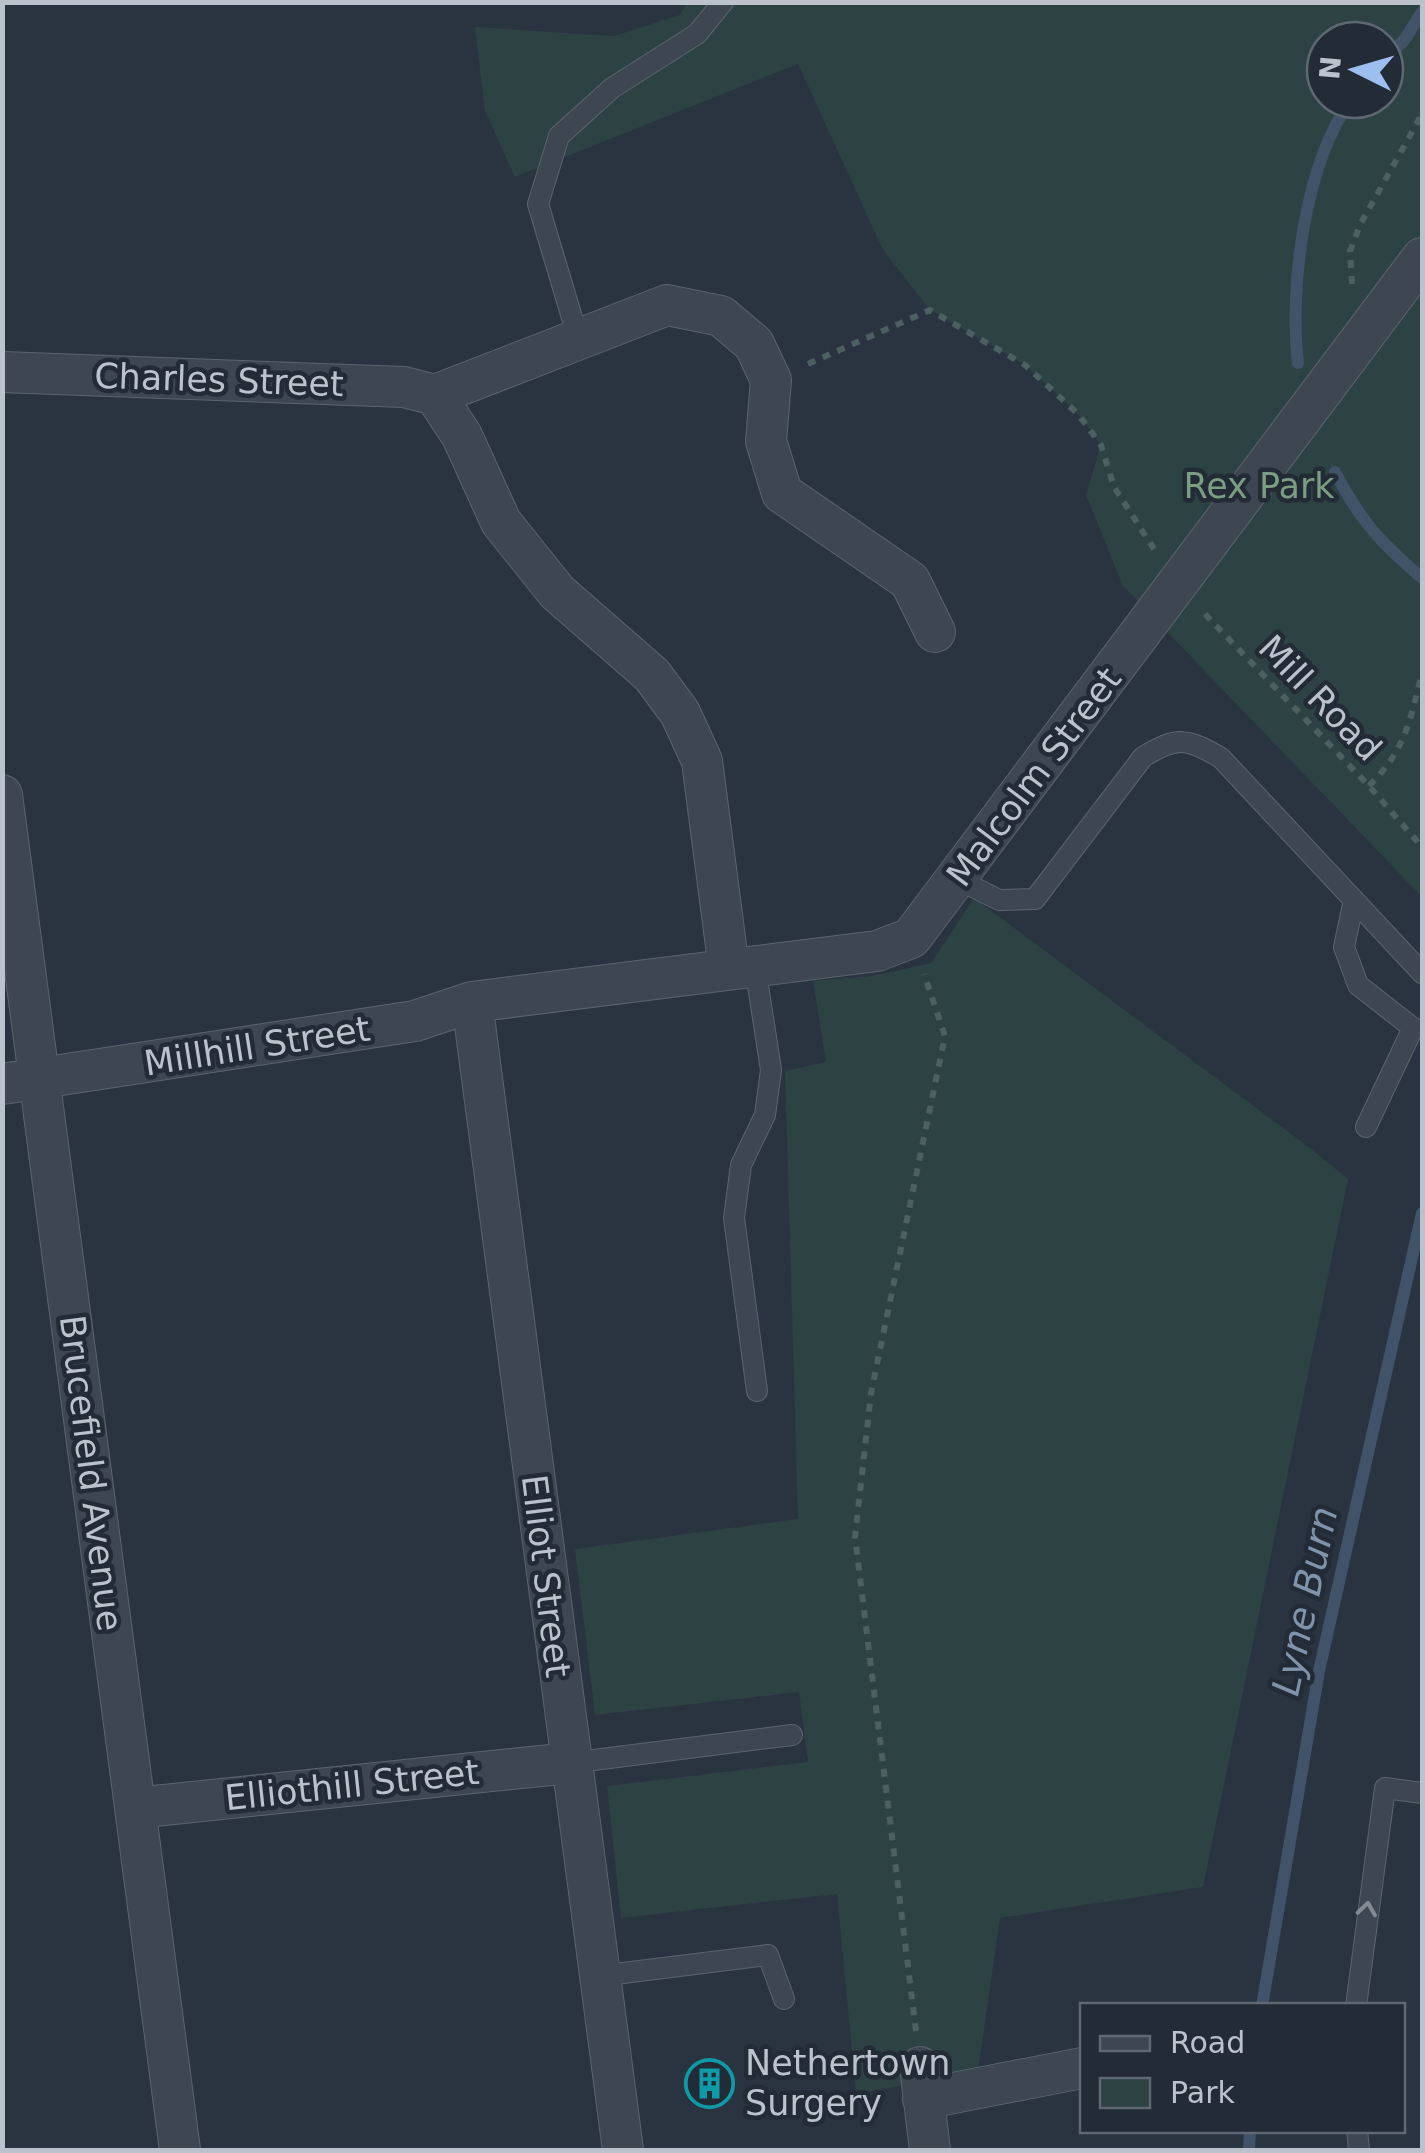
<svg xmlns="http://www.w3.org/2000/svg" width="1425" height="2153" font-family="'DejaVu Sans',sans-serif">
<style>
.green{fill:#2d4243;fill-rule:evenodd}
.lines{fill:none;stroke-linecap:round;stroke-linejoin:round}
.stream{stroke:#415368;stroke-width:12}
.service-casing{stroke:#5c646e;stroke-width:22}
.minor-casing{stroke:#5c646e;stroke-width:42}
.path{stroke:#4c5f61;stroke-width:6;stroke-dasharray:8 8;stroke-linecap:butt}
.service{stroke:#3e4651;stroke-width:20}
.minor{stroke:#3e4651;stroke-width:40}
.oneway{stroke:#838a94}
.labels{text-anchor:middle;stroke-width:9;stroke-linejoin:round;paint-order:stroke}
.street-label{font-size:35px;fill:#bbc2cb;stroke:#222b36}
.park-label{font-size:35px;fill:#7b9e82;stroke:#222b36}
.poi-label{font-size:35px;fill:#bbc2cb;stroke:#222b36;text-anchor:start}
.water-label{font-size:38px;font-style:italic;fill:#7f93aa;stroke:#222b36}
</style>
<rect width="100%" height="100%" fill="#2a3441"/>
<path class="green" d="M687 2 1422 3V897L1123 586 1086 495 1101 445 1078 414 1025 365 930 310 883 250 798 64 515 177 485 111 475 27 614 36 680 15ZM1325 40H1385V100H1325Z
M974 898 1310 1148 1348 1179 1203 1887 1000 1918 978 2071 856 2094 837 1894 621 1918 607 1786 808 1762 799 1692 595 1715 575 1549 798 1519 785 1071 826 1062 813 981 872 976 931 963Z"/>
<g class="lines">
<path class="stream" d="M1385 60 1405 39 1422 12
M1298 363C1289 287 1305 163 1351 100
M1335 472C1361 522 1380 542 1422 578
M1262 2006 1319 1671 1422 1213
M1249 2150 1250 2130"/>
<defs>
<path id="service" d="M579 341 538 204 559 136 612 88 697 34 723 2
M957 879 999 900 1035 899 1143 757C1177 736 1187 738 1221 758L1422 973
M1354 900 1344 947 1358 985 1413 1028 1366 1127
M755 966 771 1070 765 1115 741 1165 734 1218 757 1391
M570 1763 792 1735
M599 1976 768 1955 784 1999
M1356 2006 1385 1788 1422 1793
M1357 2130 1359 2150"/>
<path id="minor" d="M2 372 404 387 435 395
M435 395 667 305 721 316 754 344 771 380 766 441 782 493 910 581 935 632
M435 395 462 436 501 522 557 592 652 675 680 713 702 761 729 969
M2 795 180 2150
M472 1002 623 2150
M2 1084 415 1021 472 1002 877 951 911 938 1422 258
M135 1808 570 1763
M920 2067 930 2150
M923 2099 1082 2068"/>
</defs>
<use href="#service" class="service-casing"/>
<use href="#minor" class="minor-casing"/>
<path class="path" d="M1352 284 1350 251 1360 225 1422 114
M808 364 930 310 1025 365 1078 414 1101 445 1114 487 1154 549
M1205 614 1369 786 1422 847
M1369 786C1407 747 1409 723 1422 673
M916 2031 855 1537 871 1393 945 1036 924 974"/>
<use href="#service" class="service"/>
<use href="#minor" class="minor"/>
</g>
<defs><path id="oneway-chevron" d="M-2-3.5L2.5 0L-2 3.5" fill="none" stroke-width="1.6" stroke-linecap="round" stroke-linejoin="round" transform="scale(2.5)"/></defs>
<use class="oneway" href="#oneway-chevron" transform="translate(1367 1909) rotate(-82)"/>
<defs>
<symbol id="building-ring" viewBox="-11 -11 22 22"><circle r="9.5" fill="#222b36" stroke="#0f9aa8" stroke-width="1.5"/><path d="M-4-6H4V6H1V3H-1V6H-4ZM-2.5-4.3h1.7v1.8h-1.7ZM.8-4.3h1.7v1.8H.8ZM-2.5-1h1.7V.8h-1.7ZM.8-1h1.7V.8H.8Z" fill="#0f9aa8"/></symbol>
</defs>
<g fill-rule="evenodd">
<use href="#building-ring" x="682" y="2056" width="55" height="55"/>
</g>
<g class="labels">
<g class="street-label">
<text transform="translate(219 380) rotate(2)" y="12">Charles Street</text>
<text transform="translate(1320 698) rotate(46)" y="12">Mill Road</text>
<text transform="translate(1034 777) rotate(-53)" y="12">Malcolm Street</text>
<text transform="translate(257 1046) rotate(-9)" y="12">Millhill Street</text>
<text transform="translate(91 1473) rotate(83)" y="12">Brucefield Avenue</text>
<text transform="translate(546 1576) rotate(83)" y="12">Elliot Street</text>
<text transform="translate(352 1785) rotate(-6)" y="12">Elliothill Street</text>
</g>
<g class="park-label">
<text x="1259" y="498">Rex Park</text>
</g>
<g class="poi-label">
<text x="745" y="2075">Nethertown<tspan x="745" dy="40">Surgery</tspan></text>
</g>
<g class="water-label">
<text transform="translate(1305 1601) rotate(-78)" y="13">Lyne Burn</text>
</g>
</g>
<rect width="1425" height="2153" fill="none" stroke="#bbc2cb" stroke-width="10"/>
<rect x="1080" y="2003" width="325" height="130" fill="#222b36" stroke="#5f6772" stroke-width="2.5"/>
<rect x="1100" y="2036" width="50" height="15" fill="#3e4651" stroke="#5f6772" stroke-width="2.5"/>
<text x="1170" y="2053" font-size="30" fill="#bbc2cb">Road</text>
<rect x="1100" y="2078" width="50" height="30" fill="#2d4243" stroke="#5f6772" stroke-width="2.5"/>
<text x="1170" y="2103" font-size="30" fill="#bbc2cb">Park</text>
<g transform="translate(1355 70) rotate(275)"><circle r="48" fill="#222b36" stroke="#5f6772" stroke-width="2.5"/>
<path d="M0-8L18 38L0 25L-18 38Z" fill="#9cbfef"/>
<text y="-15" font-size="28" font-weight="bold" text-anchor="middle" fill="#bbc2cb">N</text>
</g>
</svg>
